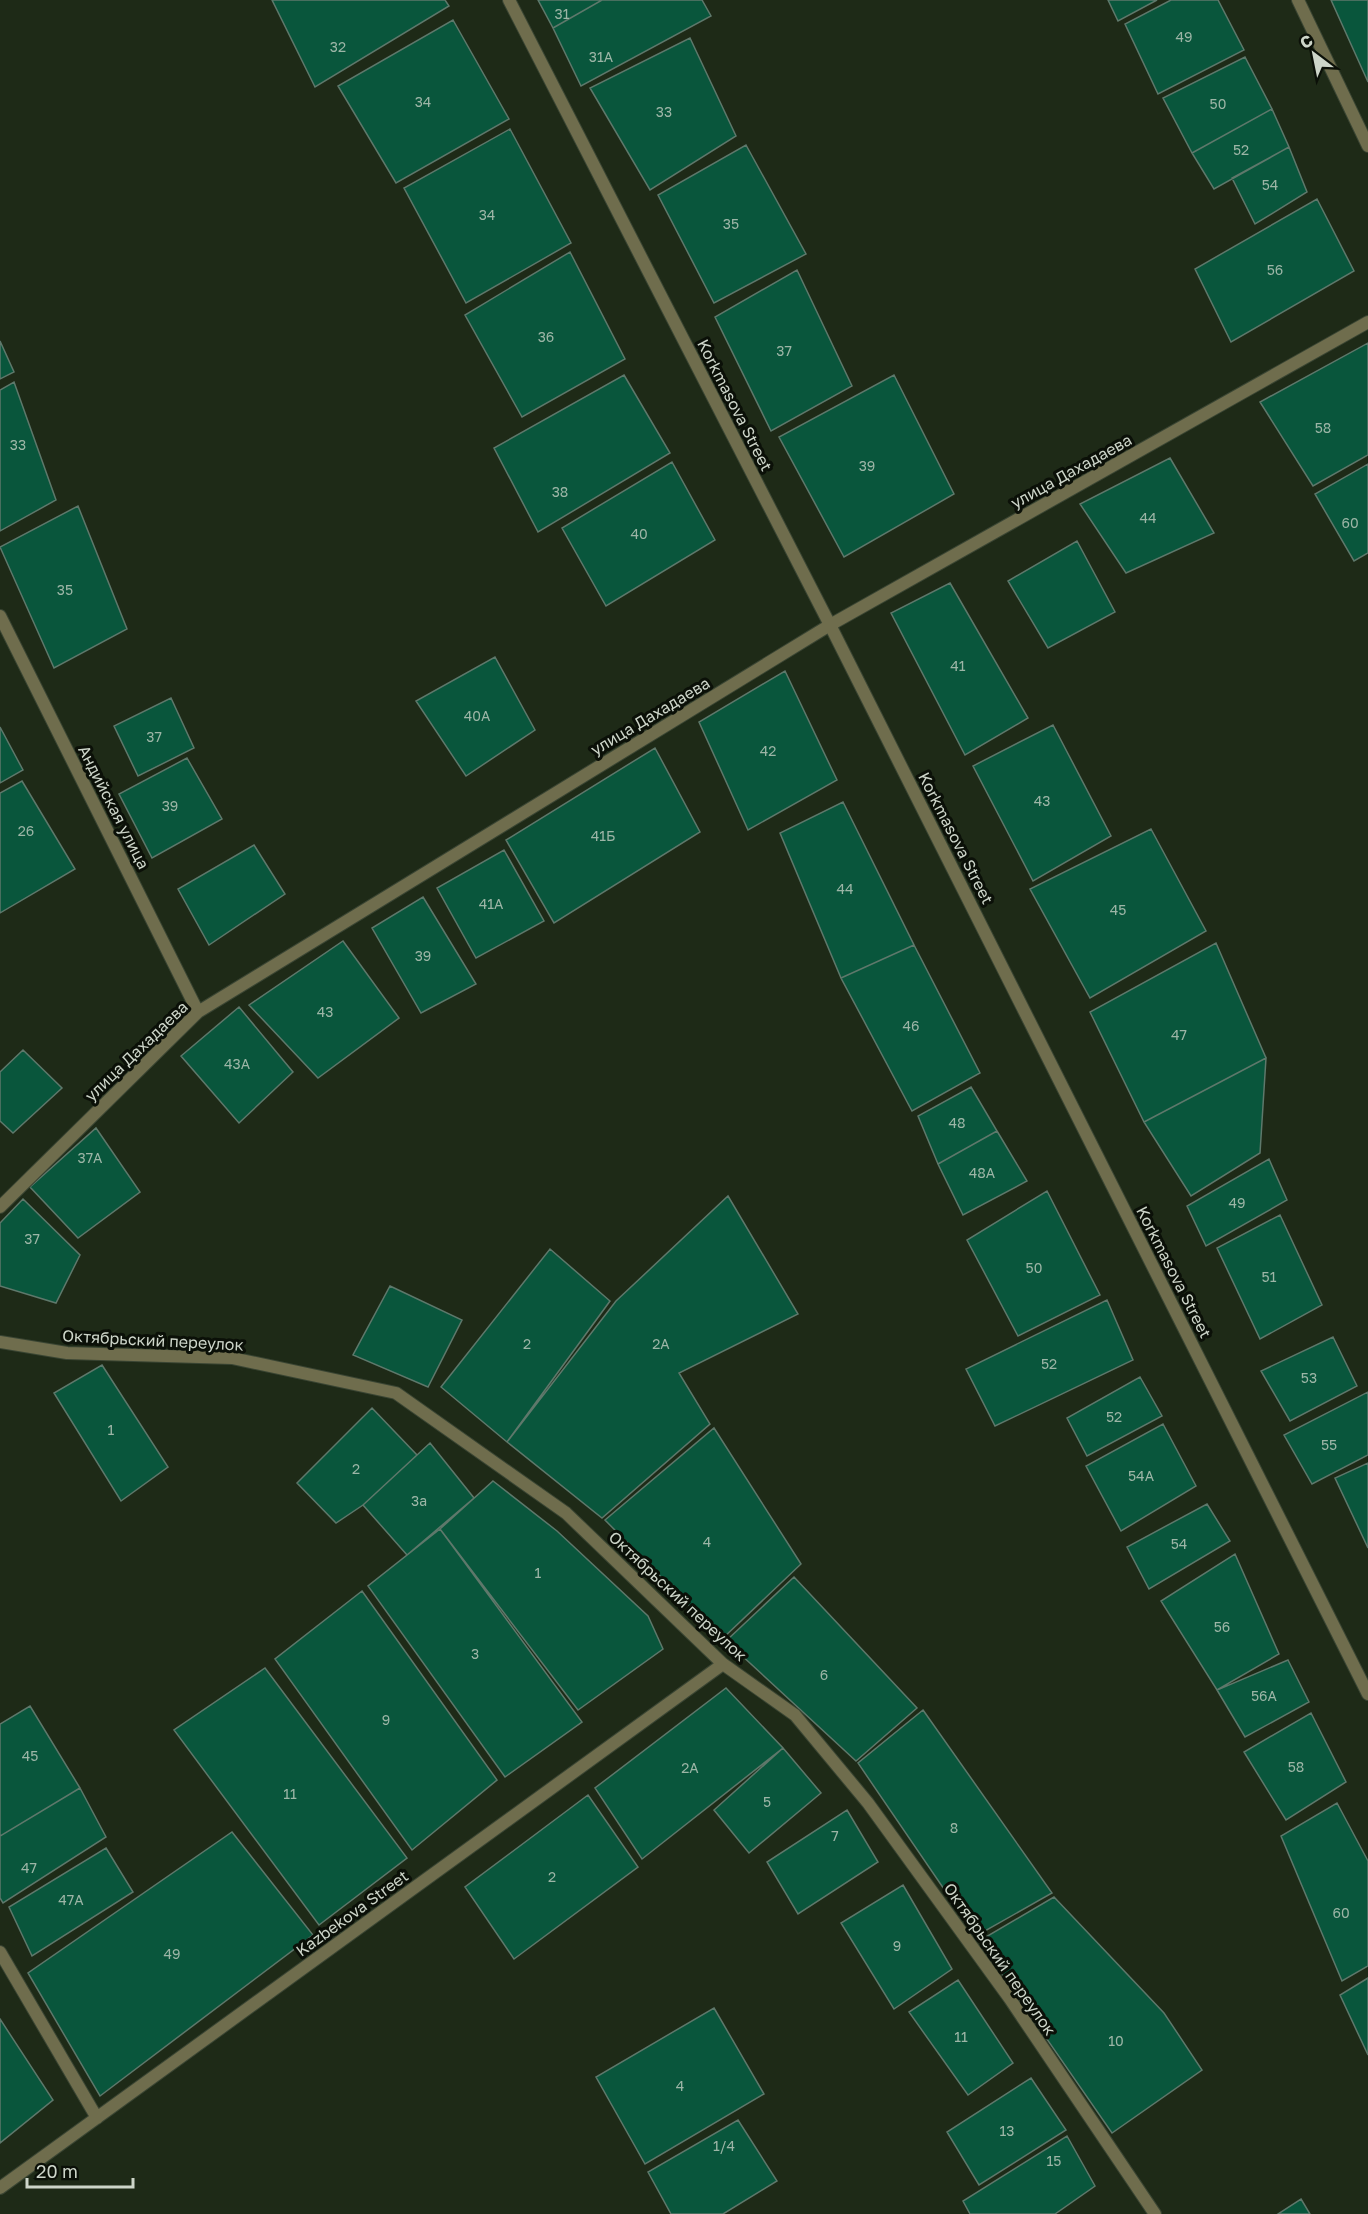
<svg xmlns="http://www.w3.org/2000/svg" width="1368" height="2214" font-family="'Golos Text',sans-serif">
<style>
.building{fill:#09563c;stroke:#5e786b;stroke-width:1.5}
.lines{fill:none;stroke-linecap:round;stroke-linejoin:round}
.street-casing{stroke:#3a4533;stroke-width:14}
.street{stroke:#6f6d4d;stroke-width:12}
.labels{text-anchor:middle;stroke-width:6;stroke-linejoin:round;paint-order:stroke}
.number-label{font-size:14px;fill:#9cb5a6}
.street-label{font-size:16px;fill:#cdd5c9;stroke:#0b1008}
</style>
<rect width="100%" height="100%" fill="#1e2a17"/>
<path class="building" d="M272 0H445L449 6 315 87Z
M538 0H602L553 28Z
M602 0H702L711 16 581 86 553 28Z
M1108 0H1157L1118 21Z
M1171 0H1218L1244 50 1158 94 1125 24Z
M1331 0H1368V82Z
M453 20 509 119 396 183 338 86Z
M690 38 736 136 650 190 590 88Z
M1245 57 1272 109 1192 153 1163 98Z
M1272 109 1289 147 1214 189 1192 153Z
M510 129 571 243 466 303 404 188Z
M746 145 806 254 714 303 658 195Z
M1289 147 1307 192 1255 224 1232 178Z
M1317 199 1354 271 1231 342 1195 269Z
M570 252 625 359 522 417 465 315Z
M797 270 852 386 771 431 715 317Z
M0 341 14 372 0 379Z
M1368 343V455L1313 486 1260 402Z
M624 375 670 453 538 532 494 448Z
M894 375 954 494 844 557 779 437Z
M14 382 56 500 0 531V390Z
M1170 458 1214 533 1126 573 1080 504Z
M672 462 715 540 606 606 562 528Z
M1368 464V553L1354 561 1315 494Z
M78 506 127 629 54 668 0 547Z
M1077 541 1115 612 1048 648 1008 581Z
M950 583 1028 718 965 755 891 613Z
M495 657 535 730 466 776 416 701Z
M785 671 837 780 748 830 699 722Z
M171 698 194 748 138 776 114 726Z
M1053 725 1111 836 1033 881 973 766Z
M0 727 23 770 0 783Z
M655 748 700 832 554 923 506 840Z
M187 758 222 819 152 858 119 794Z
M22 781 75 869 0 913V793Z
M843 802 914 945 841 978 780 833Z
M1151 829 1206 931 1090 998 1030 889Z
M254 845 285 894 209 945 178 889Z
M504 850 544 921 476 958 437 888Z
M423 897 476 984 421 1013 372 928Z
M343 941 399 1018 318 1078 249 1005Z
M1216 943 1266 1058 1144 1122 1090 1012Z
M914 945 980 1073 912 1111 841 978Z
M239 1007 293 1072 239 1123 181 1056Z
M23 1050 62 1088 13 1133 0 1121V1072Z
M1266 1058 1260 1153 1191 1196 1144 1122Z
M971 1087 997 1131 938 1164 918 1116Z
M96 1128 140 1192 78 1238 30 1187Z
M997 1131 1027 1181 963 1215 938 1164Z
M1269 1159 1287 1200 1206 1246 1187 1206Z
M1047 1191 1100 1295 1018 1336 967 1240Z
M728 1196 798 1314 679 1373 710 1424 602 1518 507 1442 616 1301Z
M23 1199 80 1255 56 1303 0 1286V1223Z
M1280 1215 1322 1305 1260 1339 1217 1248Z
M550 1249 610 1301 507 1442 441 1387Z
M390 1286 462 1320 428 1387 353 1355Z
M1107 1300 1133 1360 995 1426 966 1369Z
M1333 1337 1357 1386 1290 1421 1261 1371Z
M102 1365 168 1467 121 1501 54 1393Z
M1140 1377 1162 1416 1087 1456 1067 1418Z
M1368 1392V1455L1312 1484 1284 1435Z
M372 1408 417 1455 363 1505 336 1523 297 1483Z
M1163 1424 1196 1486 1121 1531 1086 1466Z
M714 1428 801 1564 722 1639 605 1520Z
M430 1443 474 1498 407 1555 363 1505Z
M1368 1463V1548L1335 1478Z
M493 1481 557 1531 648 1616 663 1649 578 1710 440 1529Z
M1207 1504 1230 1541 1149 1589 1127 1547Z
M440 1529 582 1722 505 1777 368 1586Z
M1235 1554 1279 1654 1217 1690 1161 1601Z
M794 1577 917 1708 856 1761 726 1641Z
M362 1591 497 1780 412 1850 275 1659Z
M1288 1660 1309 1702 1245 1737 1217 1690Z
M265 1668 407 1858 319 1925 174 1730Z
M726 1688 783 1748 642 1859 595 1788Z
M30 1706 80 1788 0 1836V1724Z
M923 1710 1052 1893 976 1936 858 1763Z
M1311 1713 1346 1782 1286 1820 1244 1752Z
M783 1748 821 1793 749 1853 714 1810Z
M80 1788 106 1837 3 1903 0 1898V1836Z
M588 1795 638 1867 514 1959 465 1887Z
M1337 1803 1368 1861V1966L1342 1981 1281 1836Z
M847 1810 878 1862 798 1914 767 1862Z
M232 1832 313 1935 100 2096 28 1973Z
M106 1848 133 1892 32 1956 9 1907Z
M903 1885 952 1969 894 2009 841 1923Z
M1054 1897 1164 2013 1202 2070 1112 2133 979 1941Z
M1368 1978V2055L1340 1995Z
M958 1980 1013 2063 968 2095 909 2012Z
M714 2008 764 2094 645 2164 596 2077Z
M0 2019 53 2100 0 2143Z
M1031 2078 1066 2130 979 2185 947 2132Z
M738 2120 777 2181 723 2214H671L648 2172Z
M1067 2136 1095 2186 1055 2214H970L963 2201Z
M1301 2199 1310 2214H1278Z"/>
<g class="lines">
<defs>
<path id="street" d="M509 0 830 625 1368 1694
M1298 0 1368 146
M0 616 198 1012
M0 1207 198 1012 830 625 1368 322
M0 1342 67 1353 232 1358 396 1393 566 1513 723 1664 795 1715 868 1803 1010 1999 1155 2214
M0 1952 97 2118
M0 2188 723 1664"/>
</defs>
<use href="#street" class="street-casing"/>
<use href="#street" class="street"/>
</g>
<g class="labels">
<g class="number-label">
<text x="562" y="19">31</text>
<text x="1184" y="42">49</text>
<text x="338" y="52">32</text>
<text x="601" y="62">31А</text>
<text x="423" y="107">34</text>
<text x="1218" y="109">50</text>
<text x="664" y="117">33</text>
<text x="1241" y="155">52</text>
<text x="1270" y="190">54</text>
<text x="487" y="220">34</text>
<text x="731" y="229">35</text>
<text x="1275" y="275">56</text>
<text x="546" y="342">36</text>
<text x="784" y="356">37</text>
<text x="1323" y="433">58</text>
<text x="18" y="450">33</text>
<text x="867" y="471">39</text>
<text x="560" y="497">38</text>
<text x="1148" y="523">44</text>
<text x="1350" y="528">60</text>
<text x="639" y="539">40</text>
<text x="65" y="595">35</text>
<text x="958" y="671">41</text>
<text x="477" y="721">40А</text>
<text x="154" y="742">37</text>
<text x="768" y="756">42</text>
<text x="1042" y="806">43</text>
<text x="170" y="811">39</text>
<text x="26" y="836">26</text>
<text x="603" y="841">41Б</text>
<text x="845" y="894">44</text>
<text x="491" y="909">41А</text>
<text x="1118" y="915">45</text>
<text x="423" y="961">39</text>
<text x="325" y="1017">43</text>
<text x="911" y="1031">46</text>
<text x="1179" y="1040">47</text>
<text x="237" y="1069">43А</text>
<text x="957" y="1128">48</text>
<text x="90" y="1163">37А</text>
<text x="982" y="1178">48А</text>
<text x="1237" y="1208">49</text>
<text x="32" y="1244">37</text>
<text x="1034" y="1273">50</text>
<text x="1269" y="1282">51</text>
<text x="527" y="1349">2</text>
<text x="661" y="1349">2А</text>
<text x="1049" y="1369">52</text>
<text x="1309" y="1383">53</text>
<text x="1114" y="1422">52</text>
<text x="111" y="1435">1</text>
<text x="1329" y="1450">55</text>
<text x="356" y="1474">2</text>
<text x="1141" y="1481">54А</text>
<text x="419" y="1506">3а</text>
<text x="707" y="1547">4</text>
<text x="1179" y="1549">54</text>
<text x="538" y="1578">1</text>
<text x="1222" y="1632">56</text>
<text x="475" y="1659">3</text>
<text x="824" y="1680">6</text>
<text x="1264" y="1701">56А</text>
<text x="386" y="1725">9</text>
<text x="30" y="1761">45</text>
<text x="1296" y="1772">58</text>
<text x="690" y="1773">2А</text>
<text x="290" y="1799">11</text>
<text x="767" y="1807">5</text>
<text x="954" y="1833">8</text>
<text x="835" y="1841">7</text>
<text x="29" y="1873">47</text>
<text x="552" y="1882">2</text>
<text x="71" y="1905">47А</text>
<text x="1341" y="1918">60</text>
<text x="897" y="1951">9</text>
<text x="172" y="1959">49</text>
<text x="961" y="2042">11</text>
<text x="1116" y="2046">10</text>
<text x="680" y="2091">4</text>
<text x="1007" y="2136">13</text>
<text x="724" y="2151">1/4</text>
<text x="1054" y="2166">15</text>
</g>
<g class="street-label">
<text transform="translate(735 405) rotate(63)" y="6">Korkmasova Street</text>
<text transform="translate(1071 471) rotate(-29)" y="6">улица Дахадаева</text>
<text transform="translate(650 716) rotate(-31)" y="6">улица Дахадаева</text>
<text transform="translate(114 807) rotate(63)" y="6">Андийская улица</text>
<text transform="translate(956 838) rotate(63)" y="6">Korkmasova Street</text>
<text transform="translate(136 1051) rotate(-44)" y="6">улица Дахадаева</text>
<text transform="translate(1174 1272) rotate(63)" y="6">Korkmasova Street</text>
<text transform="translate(153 1340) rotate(3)" y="6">Октябрьский переулок</text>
<text transform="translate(678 1596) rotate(43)" y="6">Октябрьский переулок</text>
<text transform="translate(352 1913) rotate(-36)" y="6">Kazbekova Street</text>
<text transform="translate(1000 1959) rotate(55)" y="6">Октябрьский переулок</text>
</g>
</g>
<g transform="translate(1314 54) rotate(328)" stroke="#0b1008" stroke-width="4.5" paint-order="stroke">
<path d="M0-4.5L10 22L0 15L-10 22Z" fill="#cdd5c9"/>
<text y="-9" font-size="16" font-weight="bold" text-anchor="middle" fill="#cdd5c9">С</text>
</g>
<path d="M27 2178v9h106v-9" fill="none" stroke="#cdd5c9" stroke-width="3"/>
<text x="36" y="2178" font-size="18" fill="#cdd5c9" stroke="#0b1008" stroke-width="4.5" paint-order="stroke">20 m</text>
</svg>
